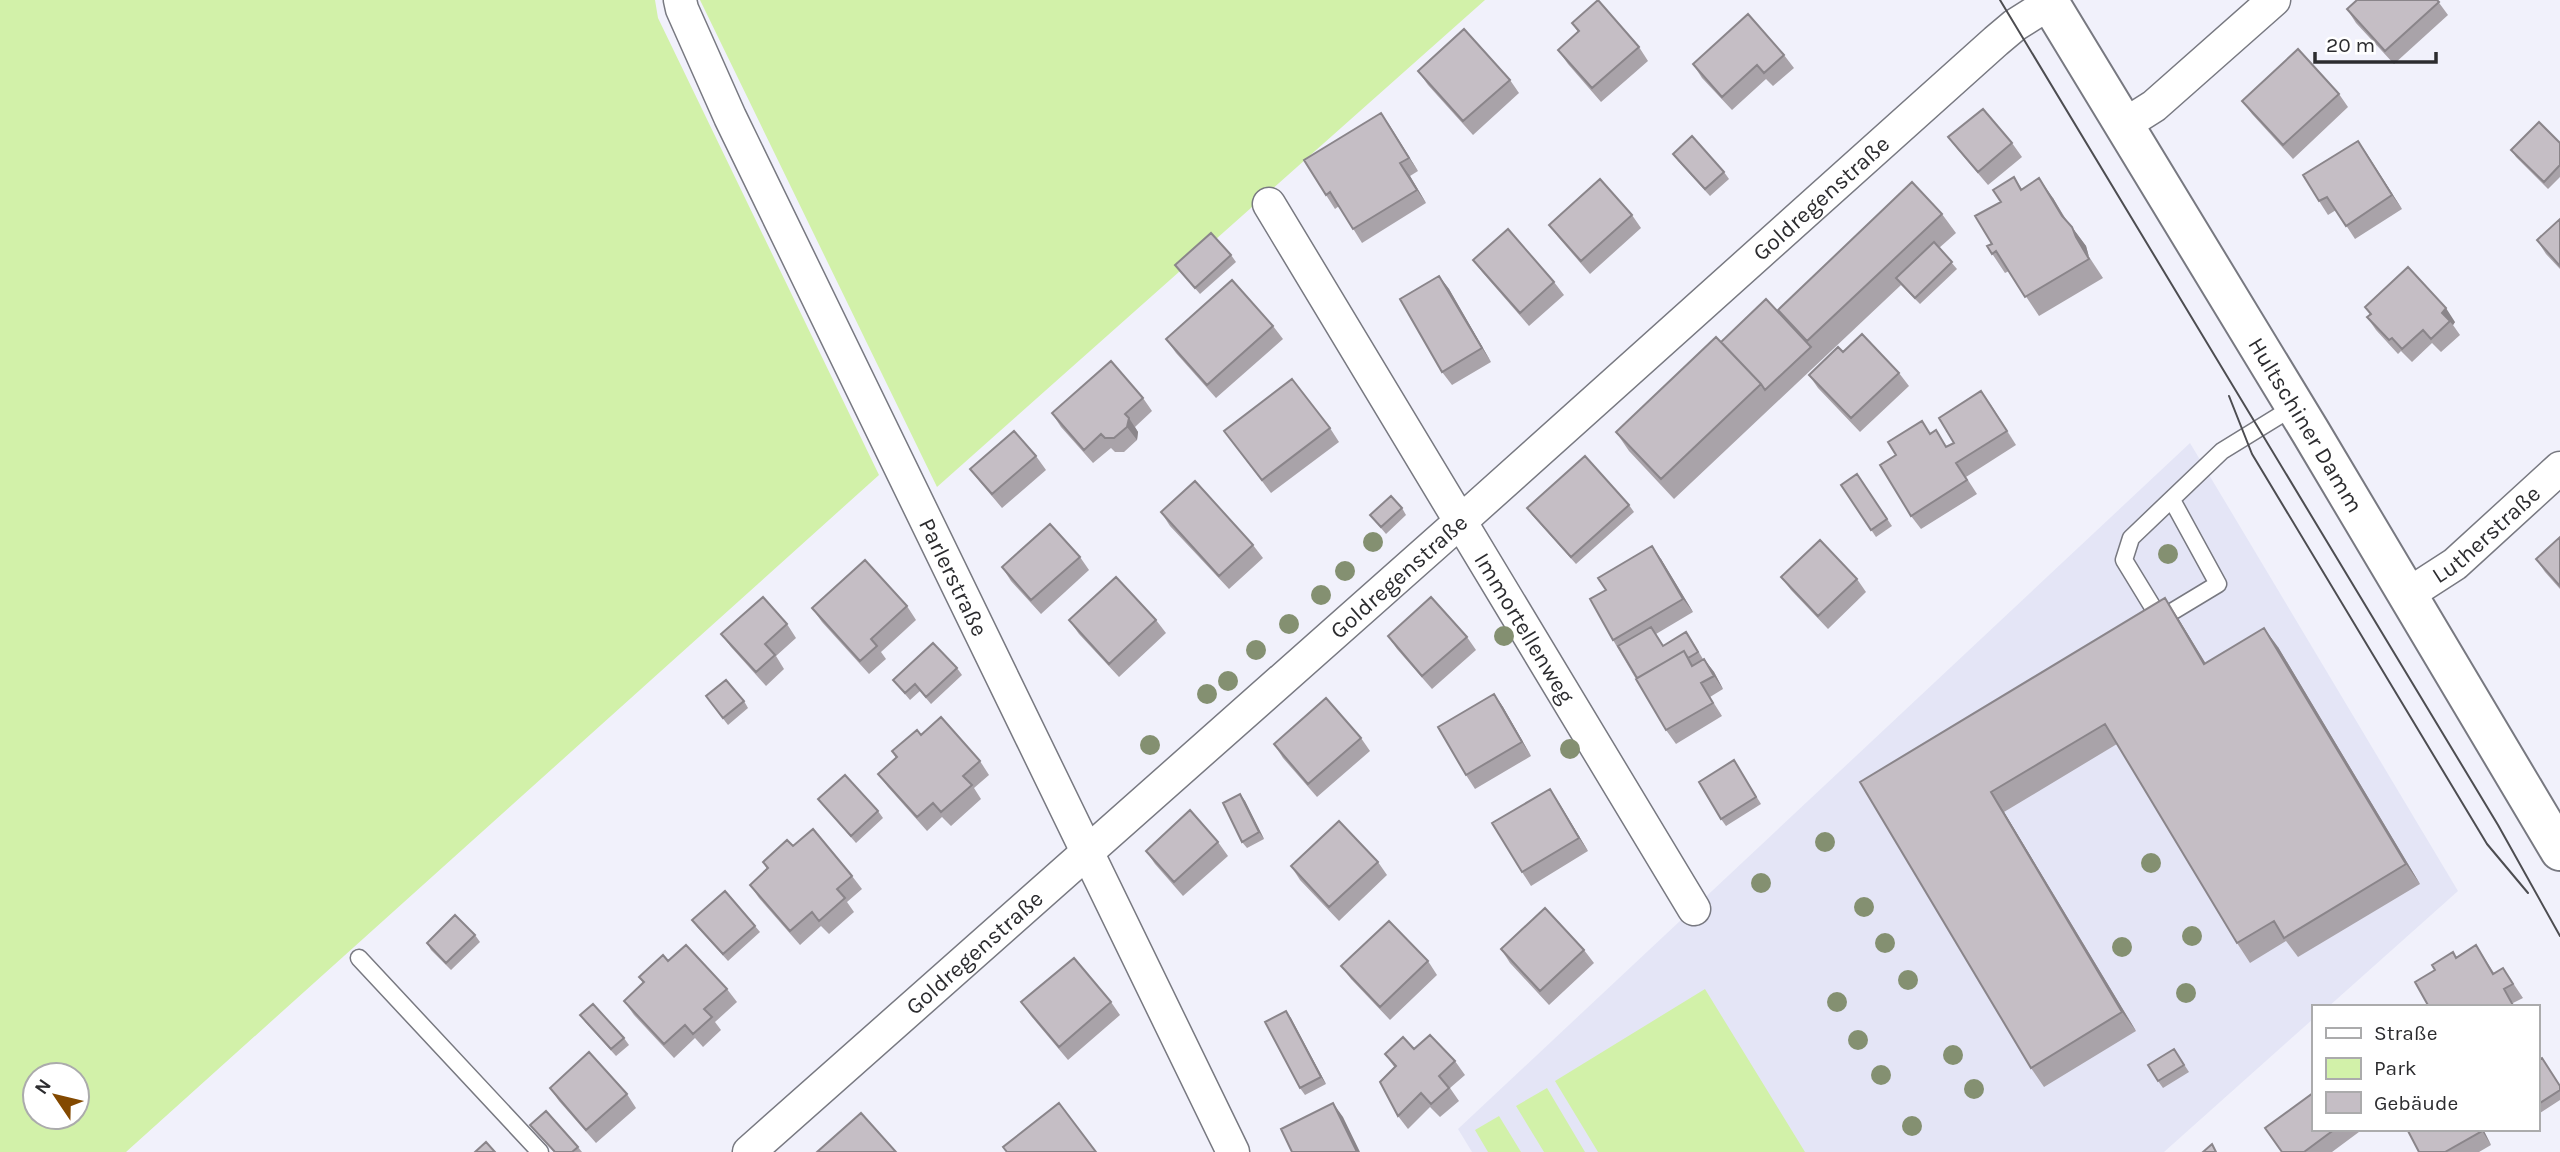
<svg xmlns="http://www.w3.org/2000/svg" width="2560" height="1152" font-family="Karla,sans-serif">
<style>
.built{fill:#e4e5f6}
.green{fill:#d2f1a9;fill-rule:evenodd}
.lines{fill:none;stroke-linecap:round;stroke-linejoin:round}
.service-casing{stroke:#787981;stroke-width:19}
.minor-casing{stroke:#787981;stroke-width:35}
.secondary-casing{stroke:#787981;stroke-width:42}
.service{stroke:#fff;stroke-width:16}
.minor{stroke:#fff;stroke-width:32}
.secondary{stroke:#fff;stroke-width:38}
.tram{stroke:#4d4d51;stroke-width:2}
.tree{fill:#849071}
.wall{fill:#a9a3a9}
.shaded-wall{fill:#8a858a}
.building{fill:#c5bec5;stroke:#8a858a;stroke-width:2}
.labels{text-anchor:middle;stroke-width:7;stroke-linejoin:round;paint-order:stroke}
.street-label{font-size:23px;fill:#2c2c2f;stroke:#fff}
</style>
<rect width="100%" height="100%" fill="#f1f1fb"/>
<path class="built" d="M2190 443 2458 891 2328 1007H2313V1019L2164 1152H1472L1458 1129Z"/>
<path class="green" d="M0 0H655L658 18 879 475 126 1152H0ZM77 1075V1117H35V1075Z
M700 0H1485L937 487Z
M1705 989 1805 1152H1598L1555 1081Z
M1547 1088 1585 1152H1544L1516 1106Z
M1499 1116 1521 1152H1488L1475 1130Z"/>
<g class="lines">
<defs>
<path id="service" d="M2172 500 2218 584 2160 619 2124 560 2131 538 2222 451 2295 406
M359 958 540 1152"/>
<g id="minor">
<path id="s1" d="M680 0 682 9 730 117 1233 1152"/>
<path d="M2124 125 2154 106 2274 0"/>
<path id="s2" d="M1269 204 1694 909"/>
<path id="s3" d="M2407 595 2455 564 2560 468"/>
<path id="s4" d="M749 1152 1461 521 1996 41 2015 25 2050 3"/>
</g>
<g id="secondary">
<path id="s5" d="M2048 0 2310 431 2560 851"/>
</g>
</defs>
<use href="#service" class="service-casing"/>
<use href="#minor" class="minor-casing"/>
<use href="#secondary" class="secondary-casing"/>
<use href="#service" class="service"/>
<use href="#minor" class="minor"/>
<use href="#secondary" class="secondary"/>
<path class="tram" d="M2000 0 2498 825 2560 936
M2229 396 2252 454 2487 844 2528 893"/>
</g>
<g class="tree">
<circle cx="1373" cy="542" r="10"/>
<circle cx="2168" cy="554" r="10"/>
<circle cx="1345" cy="571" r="10"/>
<circle cx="1321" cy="595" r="10"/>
<circle cx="1289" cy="624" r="10"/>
<circle cx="1504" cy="636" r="10"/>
<circle cx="1256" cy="650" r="10"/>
<circle cx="1228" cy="681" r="10"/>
<circle cx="1207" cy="694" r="10"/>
<circle cx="1150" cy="745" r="10"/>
<circle cx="1570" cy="749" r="10"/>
<circle cx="1825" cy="842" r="10"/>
<circle cx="2151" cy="863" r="10"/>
<circle cx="1761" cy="883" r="10"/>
<circle cx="1864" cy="907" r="10"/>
<circle cx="2192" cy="936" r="10"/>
<circle cx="1885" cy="943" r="10"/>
<circle cx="2122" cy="947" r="10"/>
<circle cx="1908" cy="980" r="10"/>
<circle cx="2186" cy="993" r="10"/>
<circle cx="1837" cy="1002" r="10"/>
<circle cx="1858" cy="1040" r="10"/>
<circle cx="1953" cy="1055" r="10"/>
<circle cx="1881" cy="1075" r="10"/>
<circle cx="1974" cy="1089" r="10"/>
<circle cx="1912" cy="1126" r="10"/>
</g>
<path class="wall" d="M2437 0 2448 15 2394 64 2356 23 2347 9Z
M1572 23 1639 47 1648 61 1601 102 1568 64 1558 50 1578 32Z
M1784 55 1794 68 1773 86 1766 79 1732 110 1702 78 1693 64Z
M1418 71 1510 80 1519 93 1473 135 1428 85Z
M2339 94 2348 107 2293 159 2252 114 2242 101Z
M1381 113 1418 171 1410 176 1426 203 1362 243 1339 206 1335 209 1326 195Z
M1948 137 2012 143 2022 157 1988 185 1958 150Z
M2358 141 2402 209 2355 239 2336 210 2328 215 2319 201Z
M2560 143V177L2548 189 2516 157 2511 150Z
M1673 154 1724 172 1729 179 1710 196 1678 161Z
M2014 177 2022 189 2053 198 2067 221 2086 246 2089 257 2103 278 2039 316 2009 271 2005 273 1987 246 1992 244 2001 202Z
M1942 214 1956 233 1939 248 1957 269 1920 304 1901 285 1674 499 1629 451 1616 432 1721 342 1782 316 1778 310Z
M1632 215 1641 228 1590 274 1559 238 1549 225Z
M2560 219V269L2546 254 2537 240Z
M1231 255 1236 262 1200 294 1175 265Z
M1473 260 1554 282 1564 295 1529 326 1483 273Z
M1439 276 1449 289 1491 362 1452 385 1442 372Z
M2365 307 2455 322 2453 325 2460 335 2441 352 2432 343 2412 362 2401 351 2398 354 2376 330 2367 317 2370 314Z
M1273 326 1283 339 1216 398 1176 353 1166 339Z
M1843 352 1899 373 1909 386 1860 432 1818 388 1809 375Z
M1981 391 2016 445 1966 477 1977 494 1921 529 1911 516 1930 434 1947 447 1954 443Z
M1143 398 1152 411 1135 427 1138 432 1137 440 1124 452H1115L1111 448 1093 463 1061 427 1052 413Z
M1330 428 1339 442 1271 493 1224 431Z
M1036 456 1046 470 1002 508 980 482 970 469Z
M1857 474 1892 526 1876 537 1841 485Z
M1629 505 1634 512 1576 564 1532 515 1527 508Z
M1402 508 1406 515 1386 534 1370 515Z
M1161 512 1253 545 1263 558 1229 589 1170 526Z
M2560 537V589L2545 572 2536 559Z
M1080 557 1089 570 1041 614 1011 581 1002 567Z
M1661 559 1693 612 1656 634 1663 645 1691 639 1703 659H1704L1714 672 1723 689 1710 697 1722 716 1676 744 1666 730 1613 640Z
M1781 577 1857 579 1866 592 1828 629 1791 590Z
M907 606 916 620 881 652 886 659 869 674 822 622 812 608Z
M2178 618 2206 664 2278 647 2420 884 2298 957 2286 941 2250 963 2237 943 2117 744 2004 812 2136 1031 2044 1087 2031 1068 1860 782Z
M1069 620H1156L1166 633 1119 677 1079 634Z
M787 624 796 638 776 656 784 669 766 686 731 647 721 634Z
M1388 636 1467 637 1476 650 1432 689 1397 649Z
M957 668 962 675 931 704 920 691 910 700 893 680Z
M1494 694 1503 707 1531 756 1475 789 1466 775Z
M744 701 748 708 728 725 711 703Z
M921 735 980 761 989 775 974 788 981 799 951 826 942 817 927 831 888 787 878 774 896 758 892 751Z
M1361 738 1370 751 1317 797 1283 758 1274 744Z
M1734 760 1761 804 1726 826 1721 819Z
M1240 794 1245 801 1264 839 1247 848 1242 842Z
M818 799 878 811 883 818 856 843Z
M1559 803 1588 851 1531 886 1522 872Z
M1218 842 1228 856 1183 896 1155 864 1146 851Z
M793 846 852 876 862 889 847 902 854 912 829 934 821 926 800 945 759 898 750 885 767 869 763 862Z
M1378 862 1387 875 1339 921 1300 880 1291 866Z
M692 920 755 926 760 932 728 961 697 927Z
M475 935 480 942 451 970 431 950 427 943Z
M2476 945 2494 973 2503 968 2523 998 2513 1003 2456 957Z
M1501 949 1584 950 1594 963 1549 1005 1510 963Z
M668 961 727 989 737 1002 715 1022 721 1030 703 1047 695 1038 674 1058 634 1015 624 1001 643 983 639 977Z
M1428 961 1437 975 1390 1020 1351 979 1341 966Z
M1021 1002H1111L1120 1015 1068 1060 1031 1016Z
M1286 1011 1326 1084 1305 1095 1300 1088Z
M580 1015 624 1038 629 1045 616 1056 585 1022Z
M1414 1049 1455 1061 1465 1075 1450 1088 1459 1101 1440 1117 1430 1107 1408 1129 1398 1116 1395 1068 1385 1054Z
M2174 1049 2189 1072 2163 1088 2158 1081Z
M2537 1061 2560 1085V1100L2537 1115Z
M550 1088 627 1094 636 1108 596 1143 559 1101Z
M530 1125 578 1147 582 1152H554Z
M2313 1129H2363L2332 1152H2282Z
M2483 1129 2491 1145 2479 1152H2419Z"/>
<path class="shaded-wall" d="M1381 113 1390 126 1418 171 1409 158Z
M2358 141 2367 154 2402 209 2392 195Z
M1400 163 1410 176 1426 203 1417 190Z
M2039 178 2053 198 2075 236 2062 216Z
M2072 227 2086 246 2089 257 2103 278 2076 237Z
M1439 276 1449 289 1491 362 1482 348Z
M2446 308 2455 322 2453 325 2442 313Z
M1981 391 1991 405 2016 445 2007 431Z
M1129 418 1138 432 1137 440 1127 427Z
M1652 546 1661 559 1693 612 1683 599Z
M2165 598 2178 618 2218 684 2204 664Z
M2264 628 2278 647 2420 884 2406 864Z
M1704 659 1714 672 1723 689 1714 676Z
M1494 694 1503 707 1531 756 1522 742Z
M1550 789 1559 803 1588 851 1579 838Z
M1991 792 2004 812 2136 1031 2122 1012Z
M1240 794 1245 801 1264 839 1259 832Z
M1286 1011 1291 1018 1326 1084 1321 1077Z
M1333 1103 1343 1117 1360 1152H1357Z
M2481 1129H2483L2491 1145Z"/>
<path class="building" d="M1598 0 1639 47 1592 88 1558 50 1579 31 1572 23Z
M2357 0H2437L2439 2 2385 51 2347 9Z
M1748 14 1784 55 1764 73 1757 65 1722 97 1693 64Z
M1464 29 1510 80 1463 121 1418 71Z
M2298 49 2339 94 2283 145 2242 101Z
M1983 109 2012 143 1978 172 1948 137Z
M1381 113 1409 158 1400 163 1417 190 1353 229 1330 192 1326 195 1304 160Z
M2539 122 2560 143V165L2544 182 2511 150Z
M1692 136 1724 172 1705 189 1673 154Z
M2358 141 2392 195 2346 226 2327 197 2319 201 2303 175Z
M2014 177 2021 190 2039 178 2062 216 2072 227 2076 237 2089 259 2025 297 1996 251 1992 254 1987 246 1992 244 1975 216 2001 202 1993 190Z
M1600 179 1632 215 1581 261 1549 225Z
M1912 182 1942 214 1807 341 1778 310Z
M2560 219V266L2537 240Z
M1508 229 1554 282 1520 313 1473 260Z
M1211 233 1231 255 1195 288 1175 265Z
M1934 242 1952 262 1915 298 1896 278Z
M2408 267 2446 308 2442 313 2450 321 2431 339 2423 330 2402 349 2392 338 2389 340 2367 317 2371 314 2365 307Z
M1439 276 1482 348 1442 372 1400 299Z
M1232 280 1273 326 1207 385 1166 339Z
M1766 299 1811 347 1765 390 1761 384 1721 342Z
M1862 334 1899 373 1851 418 1809 375 1838 347 1843 352Z
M1716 337 1761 384 1661 479 1616 432Z
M1111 361 1143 398 1125 414 1129 418 1127 427 1114 438H1105L1101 434 1084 450 1052 413Z
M1292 379 1330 428 1262 480 1224 431Z
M1981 391 2007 431 1956 463 1967 480 1911 516 1880 465 1896 455 1888 442 1922 421 1930 434 1936 430 1946 447 1954 443 1939 418Z
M1014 431 1036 456 992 494 970 469Z
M1585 456 1629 505 1571 557 1527 508Z
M1857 474 1887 519 1871 530 1841 485Z
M1195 481 1253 545 1219 576 1161 512Z
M1391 496 1402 508 1381 527 1370 515Z
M1050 524 1080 557 1031 600 1002 567Z
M2560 537V586L2536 559Z
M1820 540 1857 579 1818 616 1781 577Z
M1652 546 1683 599 1613 640 1590 599 1606 590 1598 578Z
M865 560 907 606 871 639 877 646 860 661 812 608Z
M1116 577 1156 620 1109 664 1069 620Z
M763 597 787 624 765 644 775 655 756 672 721 634Z
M1431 597 1467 637 1422 676 1388 636Z
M2165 598 2204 664 2264 628 2406 864 2284 938 2274 921 2237 943 2105 724 1991 792 2122 1012 2031 1068 1860 782Z
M1651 627 1663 646 1686 632 1698 652 1688 658 1684 651 1637 678 1618 646Z
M933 643 957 668 926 697 915 684 905 693 893 680Z
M1684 651 1692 666 1704 659 1714 676 1701 683 1713 703 1666 730 1636 679Z
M726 680 744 701 723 718 706 696Z
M1494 694 1522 742 1466 775 1438 727Z
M1326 698 1361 738 1308 784 1274 744Z
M941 717 980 761 963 776 972 785 941 812 933 803 917 817 878 774 897 757 892 751 917 730 921 735Z
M1734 760 1756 797 1721 819 1699 782Z
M845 775 878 811 851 836 818 799Z
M1550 789 1579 838 1522 872 1492 823Z
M1240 794 1259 832 1242 842 1223 803Z
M1190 810 1218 842 1174 882 1146 851Z
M1339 821 1378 862 1329 907 1291 866Z
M813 829 852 876 837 889 845 898 819 921 812 912 790 931 750 885 768 868 763 862 787 840 793 846Z
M725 891 755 926 723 954 692 920Z
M1545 908 1584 950 1540 991 1501 949Z
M455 915 475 935 446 963 427 943Z
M1389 921 1428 961 1380 1007 1341 966Z
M686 945 727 989 704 1009 712 1017 693 1034 685 1025 664 1044 624 1001 644 982 639 977 663 955 668 961Z
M2476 945 2493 974 2503 968 2513 984 2504 989 2514 1007H2429L2415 982 2435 970 2432 965 2453 952 2456 958Z
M1074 958 1111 1002 1059 1047 1021 1002Z
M593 1004 624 1038 611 1049 580 1015Z
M1286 1011 1321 1077 1300 1088 1265 1022Z
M1430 1035 1455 1061 1439 1076 1449 1088 1431 1104 1421 1093 1398 1116 1380 1082 1396 1066 1385 1054 1403 1037 1414 1049Z
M2174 1049 2184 1065 2158 1081 2148 1065Z
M589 1052 627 1094 586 1130 550 1088Z
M2542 1058 2560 1086V1090L2537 1105V1061Z
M2313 1093V1129H2335L2304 1152H2282L2265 1128Z
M1059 1103 1096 1152H1007L1003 1147Z
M1333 1103 1357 1152H1292L1281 1129Z
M546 1111 578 1147 572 1152H555L530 1125Z
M861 1113 896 1152H817Z
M2407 1129H2481L2482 1131 2445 1152H2419Z
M486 1142 495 1152H475Z
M2212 1144 2216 1152H2203Z"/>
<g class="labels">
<g class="street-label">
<text dy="8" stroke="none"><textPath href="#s4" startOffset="1435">Goldregenstraße</textPath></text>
<text dy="8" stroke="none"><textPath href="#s5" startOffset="497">Hultschiner Damm</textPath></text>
<text dy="8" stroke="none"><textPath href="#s3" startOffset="100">Lutherstraße</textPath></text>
<text dy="8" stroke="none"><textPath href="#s4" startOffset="868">Goldregenstraße</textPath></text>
<text dy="8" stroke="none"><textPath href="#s1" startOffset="639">Parlerstraße</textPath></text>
<text dy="8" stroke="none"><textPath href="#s2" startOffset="495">Immortellenweg</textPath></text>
<text dy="8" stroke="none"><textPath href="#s4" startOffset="301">Goldregenstraße</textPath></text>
</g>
</g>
<rect x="2312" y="1005" width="228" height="126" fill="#ffffff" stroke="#ababac" stroke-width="2"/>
<rect x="2326" y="1028" width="35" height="10" fill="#ffffff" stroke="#ababac" stroke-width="2"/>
<text x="2374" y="1040" font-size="21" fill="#2c2c2f">Straße</text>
<rect x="2326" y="1058" width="35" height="21" fill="#d2f1a9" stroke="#ababac" stroke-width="2"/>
<text x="2374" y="1075" font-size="21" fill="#2c2c2f">Park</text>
<rect x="2326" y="1092" width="35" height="21" fill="#c5bec5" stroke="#ababac" stroke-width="2"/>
<text x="2374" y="1110" font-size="21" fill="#2c2c2f">Gebäude</text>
<g transform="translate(56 1096) rotate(305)"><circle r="33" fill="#ffffff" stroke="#ababac" stroke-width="2"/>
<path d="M0-5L12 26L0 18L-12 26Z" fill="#834900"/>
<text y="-10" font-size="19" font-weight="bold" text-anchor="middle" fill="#2c2c2f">N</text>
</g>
<path d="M2315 52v10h121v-10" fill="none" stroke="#2c2c2f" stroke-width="3.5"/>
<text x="2326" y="52" font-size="21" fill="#2c2c2f" stroke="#ffffff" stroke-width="5" paint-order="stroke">20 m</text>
</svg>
